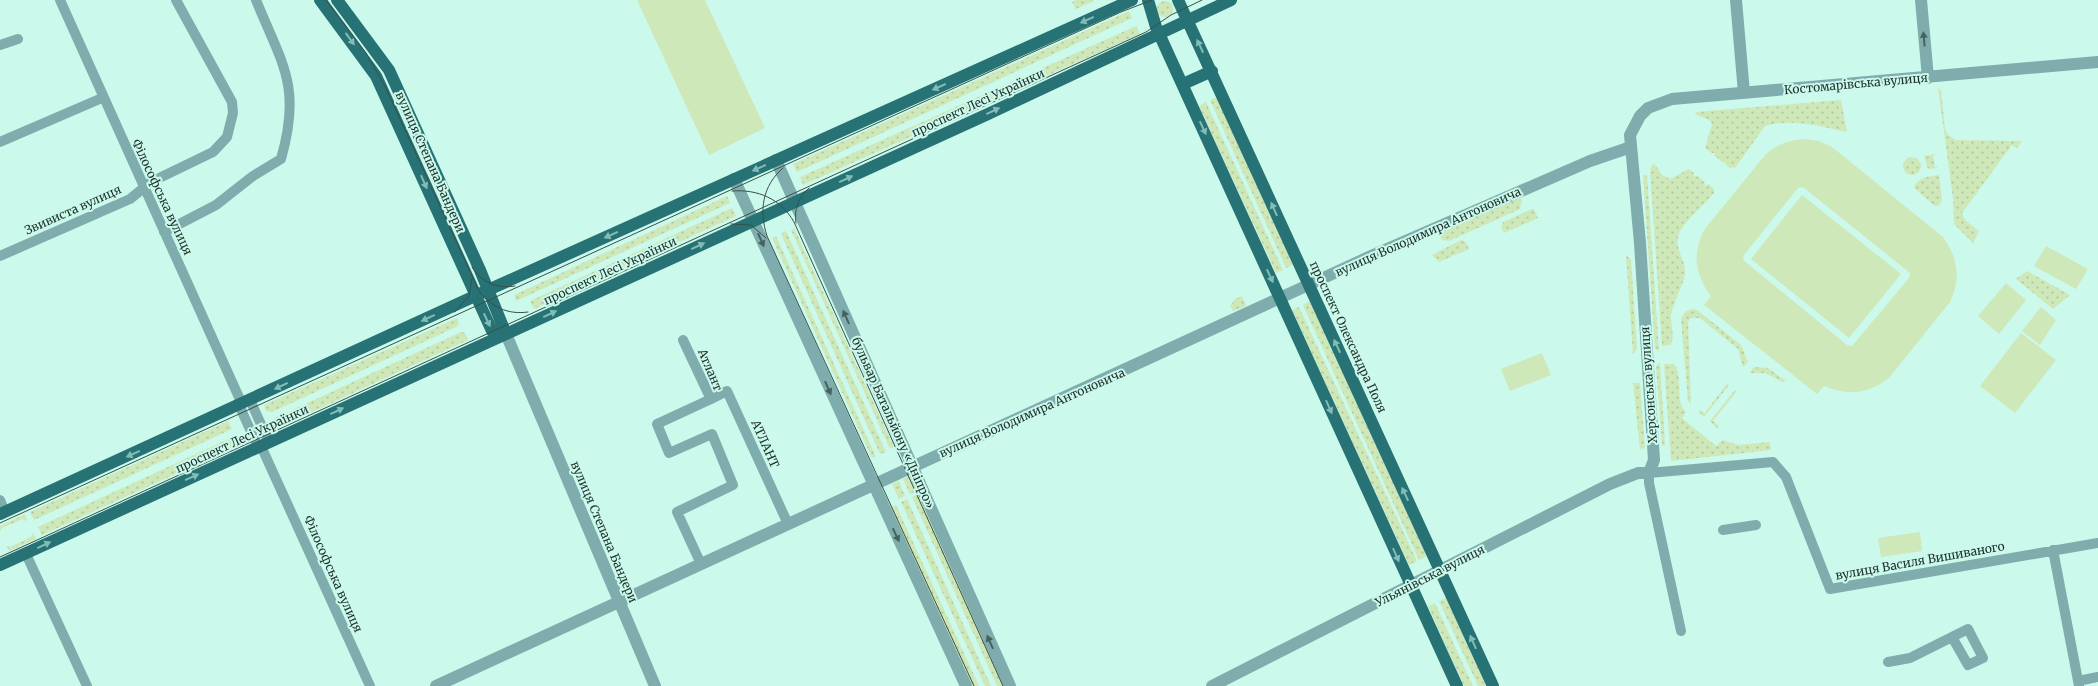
<svg xmlns="http://www.w3.org/2000/svg" width="2098" height="686" font-family="Merriweather,serif">
<style>
.grass{fill:url(#grass-dots)}
.park{fill:#cee8b9;fill-rule:evenodd}
.lines{fill:none;stroke-linecap:round;stroke-linejoin:round}
.minor{stroke:#7fadae;stroke-width:10}
.tertiary{stroke:#7fadae;stroke-width:12}
.primary{stroke:#267275;stroke-width:12}
.tram{stroke:#39504a;stroke-width:1}
.oneway{fill:#81bcb6}
.oneway2{fill:#45625f}
.labels{text-anchor:middle;stroke-width:4;stroke-linejoin:round;paint-order:stroke}
.street-label{font-size:12px;fill:#1e302b;stroke:#cbf9ec}
</style>
<defs>
<pattern id="grass-dots" width="8" height="8" patternUnits="userSpaceOnUse" patternTransform="scale(1.25)"><rect width="8" height="8" fill="#cee8b9"/><path d="M2 2h.1M6 6h.1" fill="none" stroke="#b0c79f" stroke-width="1.8" stroke-linecap="round"/></pattern>
</defs>
<rect width="100%" height="100%" fill="#cbf9ec"/>
<path class="grass" d="M1076 0H1094V1L1076 9 1072 2Z
M1157 9a8 8 0 1 1 16 0a8 8 0 1 1-16 0Z
M1129 11 1132 18 797 172 793 164Z
M1136 26 1140 34 803 185 800 177Z
M1938 88 1941 90 1945 129 1948 135 1956 140 2022 141 2017 148 2012 145 1962 213 1965 220 1979 231 1973 243 1954 224 1953 198Z
M1217 97 1293 265 1286 268 1210 100Z
M1841 100 1847 132C1820 126 1792 118 1765 126L1735 168 1732 167 1731 169 1724 163 1726 161 1722 162 1714 155 1715 153H1712L1705 148 1712 124 1709 120 1695 114 1696 112Z
M1206 102 1283 270 1276 273 1199 106Z
M1936 154 1933 156 1935 167 1938 168 1928 169 1924 156Z
M1903 166a9 9 0 1 1 18 0a9 9 0 1 1-18 0Z
M1654 163 1662 175 1670 179 1689 169 1695 174 1693 176H1697L1705 182 1704 184 1706 186 1708 184 1714 189V193C1704 206 1681 223 1678 237 1675 250 1685 259 1685 271 1686 280 1673 303 1671 315 1670 324 1676 338 1670 345L1662 346 1650 169Z
M1643 175H1647L1659 351 1655 349Z
M1939 175 1942 200 1939 205 1935 206 1914 188C1917 177 1928 177 1939 175Z
M727 196 730 203 516 301 514 295Z
M1520 198 1522 200 1520 209 1449 241 1442 240 1440 237 1442 232Z
M732 208 736 216 534 309 530 301Z
M1532 209H1534L1538 218 1504 233 1501 227 1503 222Z
M794 228 894 447 890 449 791 230Z
M786 231 886 452 880 454 781 234Z
M776 236 876 457 872 458 772 238Z
M1461 240 1466 242 1469 249 1439 262 1432 255Z
M1626 255 1631 260 1637 349 1633 354Z
M2027 271 2070 295 2053 309 2016 279Z
M1242 296 1246 306 1233 311 1230 306 1235 299Z
M1310 301 1427 556 1419 560 1303 305Z
M1299 307 1417 561 1409 565 1292 310Z
M1692 309 1697 310 1741 345 1748 362 1743 367 1738 349 1700 318H1691L1688 322 1691 404 1688 401 1681 319 1685 312Z
M457 318 459 324 456 327 272 412 266 411 264 405Z
M461 332 465 333 468 340 275 429 272 421 275 418Z
M1660 362 1665 445 1662 446 1656 366Z
M1664 364H1674C1684 377 1674 401 1686 412L1682 418 1716 446 1723 440 1738 445 1770 442 1771 450 1671 461Z
M1754 367 1768 368 1786 381 1783 382 1765 373H1751L1750 372Z
M1633 383H1640L1645 448 1640 449Z
M1727 384 1729 385 1704 417 1698 412 1700 410 1704 414Z
M1735 390 1737 391 1713 421 1719 426 1717 428 1710 421Z
M228 421 232 429 34 520 30 512Z
M235 436 239 445 42 535 38 527Z
M910 476 919 490 910 494 903 479Z
M899 481 905 496 899 499 892 484Z
M920 493 1007 686H997L912 497Z
M907 499 991 686H985L901 502Z
M896 505 979 686H970L889 508Z
M25 514 27 520 24 521 23 519 2 528 0 532V526Z
M33 533 36 539 9 551 7 546 10 547 31 537Z
M1446 598 1487 686H1478L1439 601Z
M1435 603 1473 686H1464L1428 606Z"/>
<path class="park" d="M637 0H705L765 128 709 155Z
M1805 139 1819 141 1832 147 1943 237C1958 258 1961 278 1950 302L1889 378C1868 394 1848 396 1824 386L1817 394 1704 305 1711 296C1695 274 1692 255 1704 230L1766 154C1778 144 1789 140 1805 139ZM1803 187 1910 273 1909 278 1852 346 1847 345 1743 260 1744 255 1798 188Z
M1802 195 1901 274 1849 338 1751 259Z
M2046 246 2088 269 2076 289 2034 266Z
M2006 283 2026 300 1999 334 1978 316Z
M2041 307 2056 320 2040 345 2022 331Z
M2021 333 2056 360 2015 413 1980 386Z
M1542 353 1551 375 1510 391 1501 369Z
M1920 532 1922 551 1881 557 1878 538Z"/>
<g class="lines">
<path class="minor" d="M60 0 242 404
M0 45 18 39
M0 142 102 98
M164 232 216 205 253 176 281 159C302 86 282 64 256 0
M0 256 130 199 151 182 213 152 227 137 233 113 232 102 176 0
M711 399 727 391 788 524
M250 400 269 442
M239 405 258 447
M261 446 370 686
M0 500 5 512
M1723 530 1756 525
M2053 550 2079 686
M26 554 87 686
M701 564 677 512 733 485 712 434 669 453 657 424 711 399 683 340 708 393
M1681 631 1649 483V473L1773 462 1786 477 1830 589 2098 543
M1888 662 1910 658 1952 637 1968 665 1983 658 1968 629 1952 637
M2078 681 2098 677"/>
<path class="tertiary" d="M1736 0 1744 93
M1921 0 1928 78
M776 160 1010 686
M734 179 966 686
M506 334 655 686
M436 686 1369 257 1590 161 1631 147
M1212 686 1610 484 1638 473H1649L1654 460 1640 243 1630 135 1640 116 1648 108 1672 99 2098 62"/>
<path class="primary" d="M320 0 376 76 492 331 500 335 506 334
M337 0 389 70 480 270 506 334
M1148 0 1156 27 1457 686
M1178 0 1493 686
M1183 84 1212 71
M0 514 488 290 1132 0
M0 565 988 114 1231 0"/>
<path class="tram" d="M326 0 366 53 385 86 479 291C491 307 508 315 528 312
M783 168C762 186 759 211 767 236L974 686
M732 191C758 189 781 199 794 222L1003 686
M796 223C794 209 798 198 809 188
M731 224 751 225 766 238
M472 267C481 282 497 289 515 286
M455 312 469 296 472 278
M0 523 1121 12 1152 0
M0 557 1146 32 1171 15 1202 0"/>
</g>
<defs><path id="oneway-solid" d="M-6-.8H1V-3.2L6.5 0L1 3.2V.8H-6Z" transform="scale(1.25)"/></defs>
<g class="oneway">
<use href="#oneway-solid" transform="translate(1087 20) rotate(156)"/>
<use href="#oneway-solid" transform="translate(350 39) rotate(54)"/>
<use href="#oneway-solid" transform="translate(1200 46) rotate(-115)"/>
<use href="#oneway-solid" transform="translate(939 87) rotate(156)"/>
<use href="#oneway-solid" transform="translate(993 111) rotate(-25)"/>
<use href="#oneway-solid" transform="translate(1203 128) rotate(65)"/>
<use href="#oneway-solid" transform="translate(759 168) rotate(156)"/>
<use href="#oneway-solid" transform="translate(846 179) rotate(-25)"/>
<use href="#oneway-solid" transform="translate(424 182) rotate(66)"/>
<use href="#oneway-solid" transform="translate(1274 209) rotate(-114)"/>
<use href="#oneway-solid" transform="translate(611 235) rotate(156)"/>
<use href="#oneway-solid" transform="translate(698 246) rotate(-25)"/>
<use href="#oneway-solid" transform="translate(1270 276) rotate(65)"/>
<use href="#oneway-solid" transform="translate(550 314) rotate(-25)"/>
<use href="#oneway-solid" transform="translate(428 318) rotate(155)"/>
<use href="#oneway-solid" transform="translate(487 320) rotate(65)"/>
<use href="#oneway-solid" transform="translate(1337 346) rotate(-115)"/>
<use href="#oneway-solid" transform="translate(281 386) rotate(155)"/>
<use href="#oneway-solid" transform="translate(1329 407) rotate(66)"/>
<use href="#oneway-solid" transform="translate(337 411) rotate(-25)"/>
<use href="#oneway-solid" transform="translate(133 454) rotate(156)"/>
<use href="#oneway-solid" transform="translate(192 477) rotate(-24)"/>
<use href="#oneway-solid" transform="translate(1405 494) rotate(-115)"/>
<use href="#oneway-solid" transform="translate(44 545) rotate(-25)"/>
<use href="#oneway-solid" transform="translate(1396 555) rotate(66)"/>
<use href="#oneway-solid" transform="translate(1473 642) rotate(-114)"/>
</g>
<g class="oneway2">
<use href="#oneway-solid" transform="translate(1924 39) rotate(-95)"/>
<use href="#oneway-solid" transform="translate(761 240) rotate(66)"/>
<use href="#oneway-solid" transform="translate(846 317) rotate(-114)"/>
<use href="#oneway-solid" transform="translate(828 388) rotate(66)"/>
<use href="#oneway-solid" transform="translate(896 535) rotate(65)"/>
<use href="#oneway-solid" transform="translate(990 642) rotate(-114)"/>
</g>
<g class="labels">
<g class="street-label">
<text transform="translate(1856 84) rotate(-5)" y="4">Костомарівська вулиця</text>
<text transform="translate(978 103) rotate(-25)" y="4">проспект Лесі Українки</text>
<text transform="translate(430 162) rotate(66)" y="4">вулиця Степана Бандери</text>
<text transform="translate(162 197) rotate(65)" y="4">Філософська вулиця</text>
<text transform="translate(73 210) rotate(-24)" y="4">Звивиста вулиця</text>
<text transform="translate(1428 232) rotate(-24)" y="4">вулиця Володимира Антоновича</text>
<text transform="translate(610 271) rotate(-25)" y="4">проспект Лесі Українки</text>
<text transform="translate(1348 337) rotate(65)" y="4">проспект Олександра Поля</text>
<text transform="translate(710 370) rotate(67)" y="4">Атлант</text>
<text transform="translate(1649 385) rotate(-94)" y="4">Херсонська вулиця</text>
<text transform="translate(1032 413) rotate(-24)" y="4">вулиця Володимира Антоновича</text>
<text transform="translate(893 423) rotate(66)" y="4">бульвар Батальйону «Дніпро»</text>
<text transform="translate(242 439) rotate(-25)" y="4">проспект Лесі Українки</text>
<text transform="translate(765 444) rotate(66)" y="4">АТЛАНТ</text>
<text transform="translate(604 532) rotate(67)" y="4">вулиця Степана Бандери</text>
<text transform="translate(1920 561) rotate(-10)" y="4">вулиця Василя Вишиваного</text>
<text transform="translate(333 574) rotate(66)" y="4">Філософська вулиця</text>
<text transform="translate(1430 576) rotate(-27)" y="4">Ульянівська вулиця</text>
</g>
</g>
</svg>
